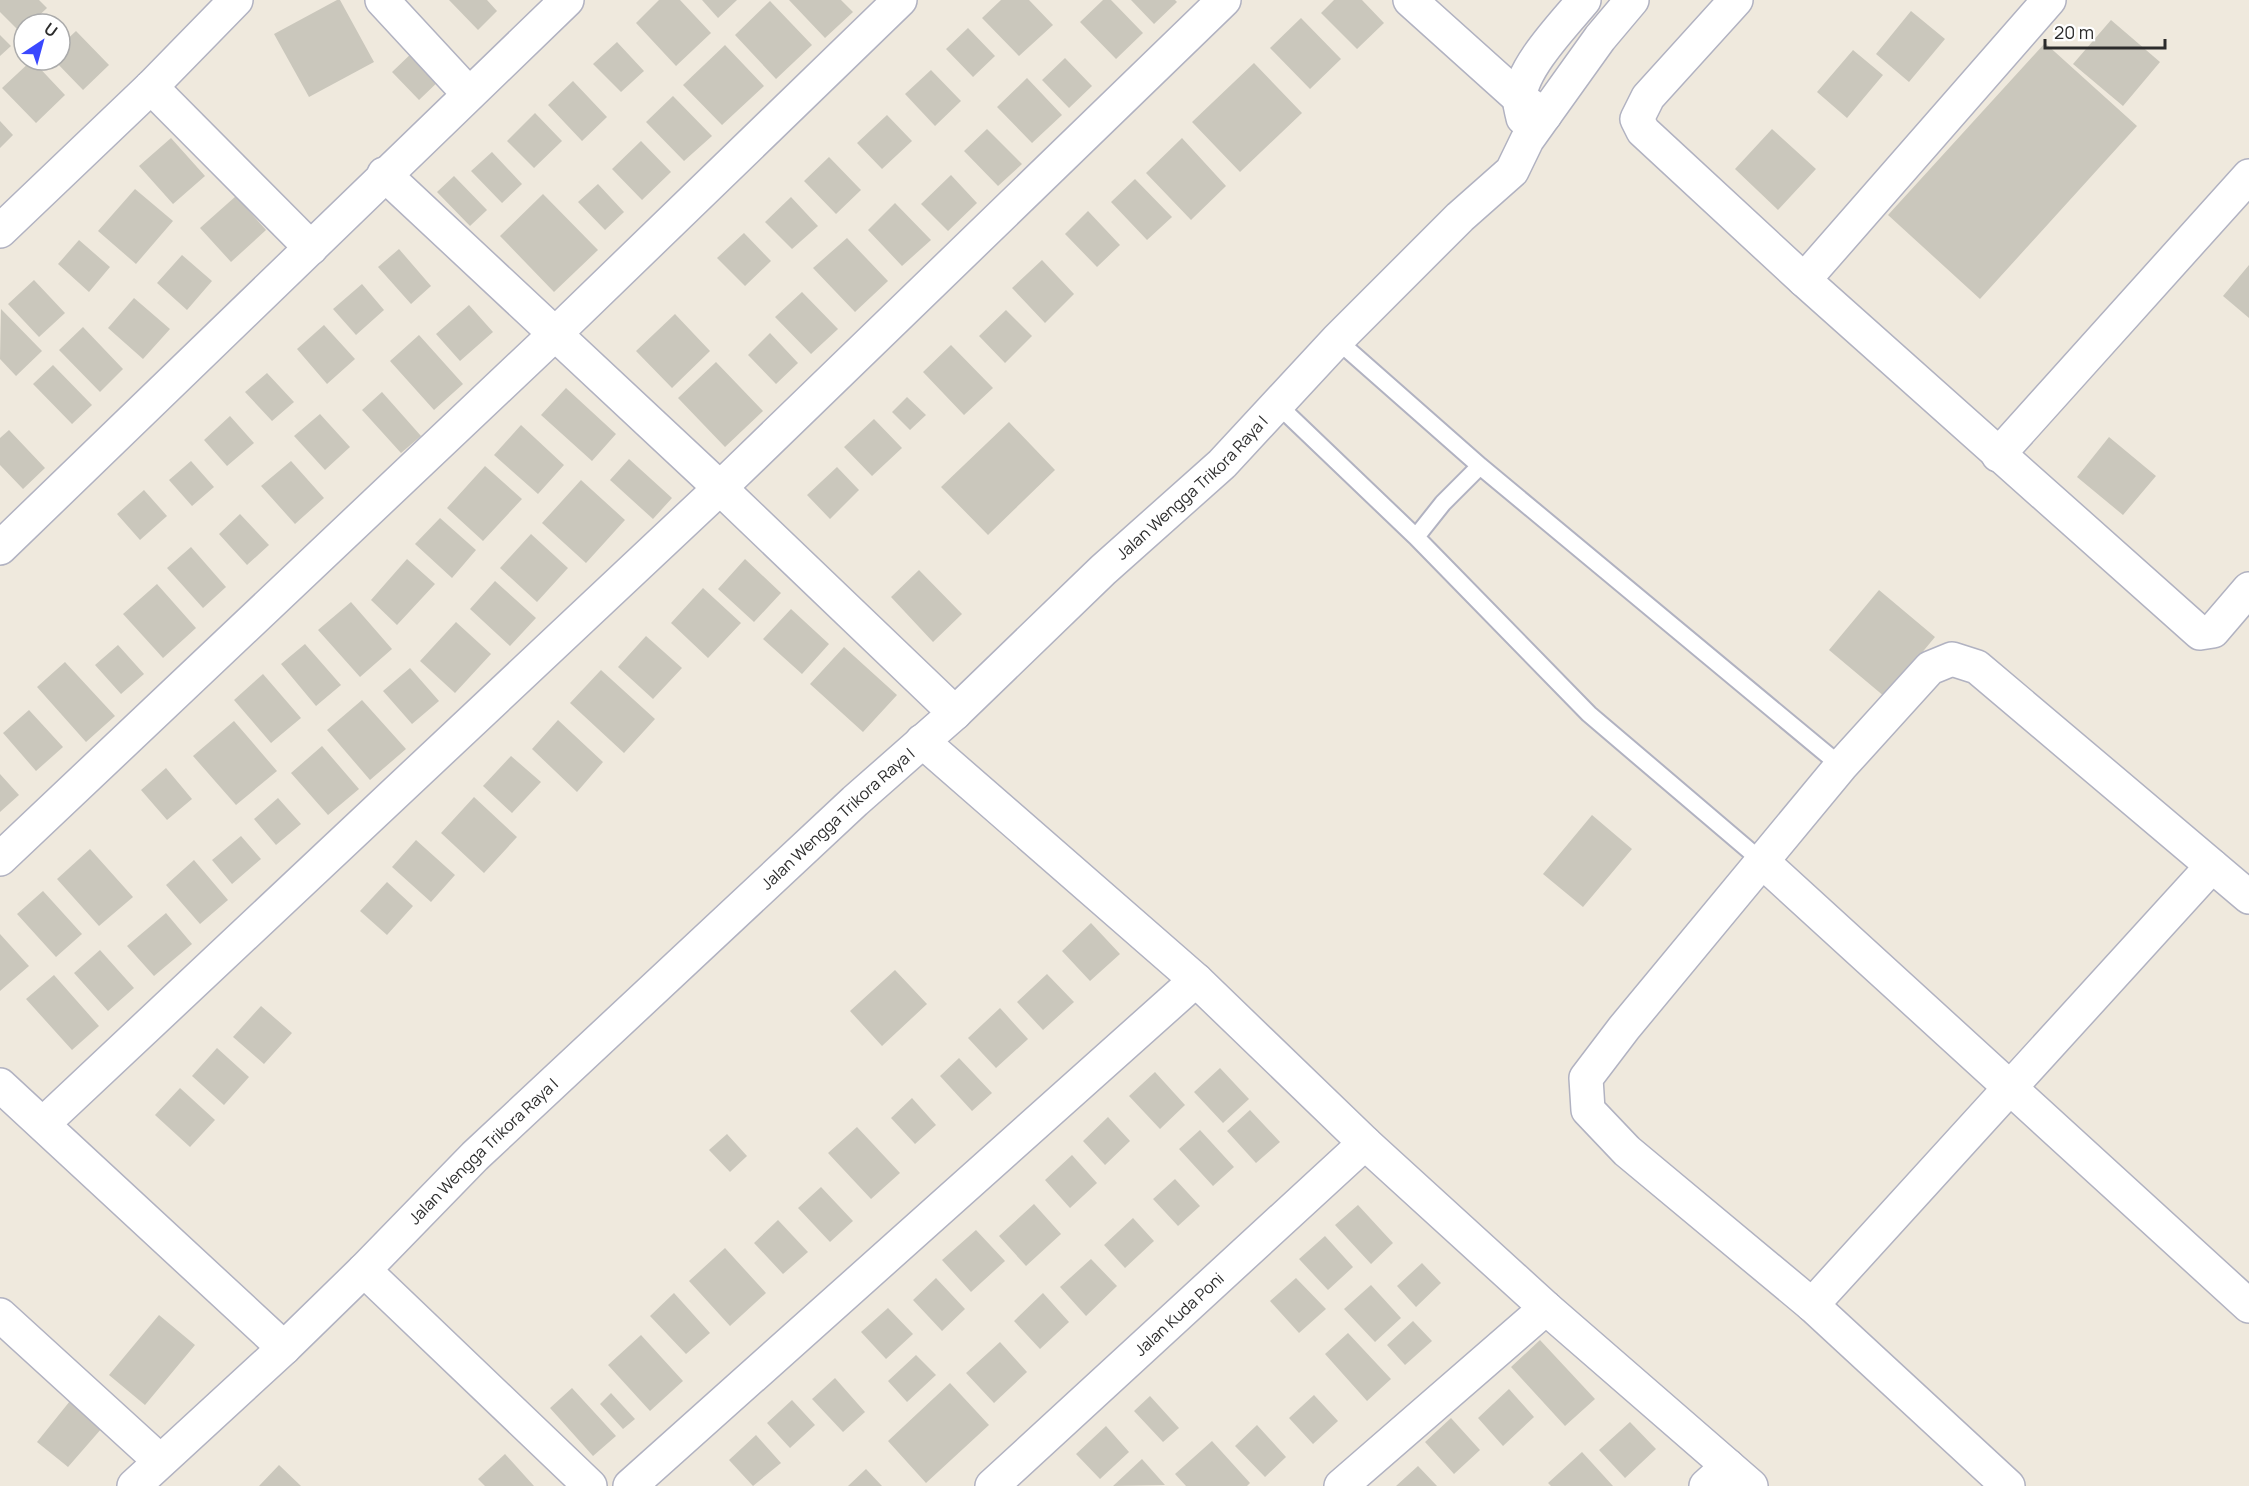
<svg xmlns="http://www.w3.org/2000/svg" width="2249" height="1486" font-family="Manrope,sans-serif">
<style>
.building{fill:#cac7bc}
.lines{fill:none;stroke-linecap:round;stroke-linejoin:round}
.service-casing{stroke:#b1b2c1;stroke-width:20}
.minor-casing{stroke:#b1b2c1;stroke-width:36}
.service{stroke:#fff;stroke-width:16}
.minor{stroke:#fff;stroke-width:33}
.labels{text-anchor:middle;stroke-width:4.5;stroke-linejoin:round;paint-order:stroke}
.street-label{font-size:16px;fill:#2c2c2c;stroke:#fff}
</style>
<rect width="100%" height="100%" fill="#efe9dd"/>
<path class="building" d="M0 0H39L47 8 30 24H24L21 33 0 12Z
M337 0H340L374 62 309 97 274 34Z
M449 0H487L497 11 478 30Z
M659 0H680L711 33 676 66 636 23Z
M702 0H737L718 18Z
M789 0H841L853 12 825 38Z
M1001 0H1029L1053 25 1019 56 982 18Z
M1103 0H1111L1143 33 1116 59 1080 22Z
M1131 0H1175L1177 2 1154 24Z
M1334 0H1362L1384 23 1357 49 1321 13Z
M770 1 812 45 776 79 735 35Z
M1911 11 1945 39 1909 82 1876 54Z
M1301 18 1341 59 1310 89 1270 48Z
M2111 20 2160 62 2123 106 2073 64Z
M968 28 995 56 973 77 946 49Z
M76 31 109 65 83 90 54 60H60V46Z
M0 35 11 46 0 56Z
M617 42 644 71 621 92 593 64Z
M2045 43 2137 126 1980 299 1888 215Z
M725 45 764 86 722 125 683 85Z
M415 50 442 78 419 100 392 72Z
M1853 50 1883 75 1847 118 1817 92Z
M1065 58 1092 86 1069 108 1042 80Z
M32 60 65 95 36 123 2 88Z
M1254 63 1302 113 1240 172 1192 122Z
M931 70 961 101 935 126 905 94Z
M1027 78 1062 115 1032 143 997 107Z
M573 81 607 117 582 141 548 105Z
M673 96 712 136 684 161 646 122Z
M535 113 562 141 534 168 507 141Z
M887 115 912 141 882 169 857 143Z
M0 121 13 135 0 148Z
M987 129 1022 164 998 186 964 151Z
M1772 129 1816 169 1778 210 1735 169Z
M171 138 205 176 173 204 139 166Z
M1182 138 1226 186 1191 220 1146 173Z
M641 141 671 172 642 200 612 169Z
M492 152 522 184 502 203 471 171Z
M829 157 861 190 836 214 804 181Z
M951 175 977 203 948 231 921 204Z
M454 176 487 210 470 226 437 192Z
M1135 179 1172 217 1147 240 1111 202Z
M598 184 624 212 605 230 578 202Z
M135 189 173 221 136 264 98 231Z
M543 194 598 250 554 292 500 236Z
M236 196 266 230 231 262 200 228Z
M791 197 818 226 792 249 765 222Z
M895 203 931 240 902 266 868 230Z
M1088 211 1120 245 1097 267 1065 234Z
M744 233 771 261 745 286 717 258Z
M847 238 888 281 855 312 813 268Z
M79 240 110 267 89 292 58 264Z
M399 249 431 286 411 304 378 267Z
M182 255 212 281 187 310 157 283Z
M1042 260 1074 294 1045 323 1012 288Z
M2249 265V318L2223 296Z
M34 280 65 313 39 337 8 304Z
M362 284 384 310 356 335 333 309Z
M802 292 838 329 811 354 775 317Z
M134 298 170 329 143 359 108 328Z
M469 305 493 332 460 361 436 334Z
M1 309 42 351 16 376 0 359Z
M1006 310 1032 336 1005 363 979 336Z
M675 314 710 351 672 388 636 351Z
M324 325 355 359 327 384 297 349Z
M83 327 123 369 100 392 59 350Z
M770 333 798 363 776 384 748 355Z
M419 335 463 384 434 410 390 361Z
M951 345 993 388 964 415 923 372Z
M716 362 763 411 725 447 678 398Z
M53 365 92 405 72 424 33 384Z
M267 373 294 402 272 421 245 392Z
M566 388 616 434 592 461 541 415Z
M382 392 421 436 401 453 362 410Z
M907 397 926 415 910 430 892 412Z
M320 414 350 447 325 470 294 436Z
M230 416 254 443 227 466 204 440Z
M874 419 902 448 872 476 844 447Z
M1009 422 1055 470 988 535 941 487Z
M521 425 564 465 538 494 494 455Z
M9 430 45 468 23 489 0 465V438Z
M2109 437 2156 476 2123 515 2077 477Z
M629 459 672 498 653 519 610 480Z
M191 461 214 487 192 506 169 480Z
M291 461 324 498 295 524 261 486Z
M485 466 522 499 483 541 447 508Z
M837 467 859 490 830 519 807 495Z
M581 480 625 520 586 563 542 523Z
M144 490 167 516 140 540 117 514Z
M240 514 269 545 247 565 219 534Z
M440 518 476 550 452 578 415 544Z
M531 534 568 568 537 602 500 568Z
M191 547 226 587 203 608 167 568Z
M407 559 435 584 397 625 371 600Z
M745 559 781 593 754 622 718 589Z
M919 570 962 614 933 642 891 597Z
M495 581 536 618 510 646 470 609Z
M157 584 196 628 163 658 123 614Z
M703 588 741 623 708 658 671 623Z
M1879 590 1935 637 1885 697 1829 650Z
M351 602 392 649 360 677 318 630Z
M791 609 829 644 802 674 763 639Z
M456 622 491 654 455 693 420 661Z
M646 636 682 668 653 699 618 667Z
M305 644 341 685 316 706 281 664Z
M118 645 144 674 121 694 95 665Z
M844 647 897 695 863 732 810 684Z
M65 662 115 716 86 742 37 687Z
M410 668 439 701 412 724 383 691Z
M601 670 655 719 624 753 570 703Z
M263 674 301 718 271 743 234 700Z
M362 700 406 749 370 780 327 730Z
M29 710 63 747 36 771 3 733Z
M558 720 603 762 577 792 532 749Z
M234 721 277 771 236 805 193 756Z
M322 746 359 789 328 815 291 773Z
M511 756 541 782 512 813 483 786Z
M166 768 192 799 167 820 141 790Z
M0 774 19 795 0 812Z
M474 797 517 837 484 873 441 833Z
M278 798 301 824 276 845 254 819Z
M1592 815 1632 849 1583 907 1543 874Z
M241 836 261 859 232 884 212 860Z
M416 840 455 875 431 902 392 867Z
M90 849 133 897 99 926 57 879Z
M194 860 228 900 200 924 166 885Z
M387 882 413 906 387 935 360 911Z
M43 891 82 934 56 957 17 914Z
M166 913 192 944 154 976 127 946Z
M1091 923 1120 954 1090 981 1062 951Z
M0 934 29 966 0 991Z
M100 950 134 988 108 1011 74 973Z
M895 970 927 1004 882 1046 850 1011Z
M1047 974 1074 1002 1043 1030 1017 1002Z
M54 975 99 1026 72 1050 26 999Z
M261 1006 292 1033 264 1064 233 1037Z
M1000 1008 1028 1039 996 1068 968 1038Z
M217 1048 249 1077 224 1105 192 1076Z
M959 1058 992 1093 972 1111 940 1076Z
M1220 1068 1249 1099 1223 1123 1194 1092Z
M1155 1072 1185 1105 1160 1129 1129 1096Z
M180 1088 215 1120 190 1147 155 1115Z
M912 1098 936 1125 915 1144 891 1118Z
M1250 1110 1280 1142 1256 1163 1227 1131Z
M1108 1117 1130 1141 1105 1165 1083 1141Z
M857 1127 900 1173 871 1199 828 1153Z
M1200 1130 1234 1167 1213 1186 1179 1149Z
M727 1134 747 1156 730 1172 709 1150Z
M1072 1155 1097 1183 1070 1208 1045 1180Z
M1175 1179 1200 1206 1178 1226 1153 1199Z
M821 1187 853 1221 830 1242 798 1208Z
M1034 1204 1061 1234 1026 1266 999 1236Z
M1358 1205 1393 1243 1371 1264 1335 1225Z
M1133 1218 1154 1241 1125 1268 1104 1245Z
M778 1220 808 1252 783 1274 754 1243Z
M976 1230 1005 1261 971 1292 942 1260Z
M1325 1236 1353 1267 1328 1290 1299 1259Z
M725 1248 766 1293 730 1326 689 1281Z
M1091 1259 1117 1286 1086 1316 1060 1287Z
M1422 1263 1441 1283 1416 1307 1397 1286Z
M936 1278 965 1309 942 1331 913 1300Z
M1296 1278 1326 1309 1299 1333 1270 1301Z
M1371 1285 1401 1318 1375 1342 1344 1309Z
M674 1293 710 1333 686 1354 650 1316Z
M1043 1293 1069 1322 1040 1349 1014 1321Z
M888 1308 913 1334 886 1359 861 1332Z
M159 1315 195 1345 145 1405 109 1375Z
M1413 1321 1432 1341 1405 1365 1387 1345Z
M1348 1333 1391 1379 1367 1401 1325 1354Z
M641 1335 683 1381 650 1411 608 1365Z
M1540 1340 1595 1399 1565 1426 1511 1367Z
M1000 1342 1027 1372 994 1403 966 1373Z
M916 1355 936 1375 907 1402 888 1381Z
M835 1378 865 1412 843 1432 812 1399Z
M950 1383 989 1425 926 1483 888 1441Z
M572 1388 616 1436 593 1456 550 1408Z
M1509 1389 1534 1417 1503 1446 1478 1418Z
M611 1393 635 1419 623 1429 600 1404Z
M1314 1395 1338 1421 1313 1444 1289 1418Z
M1150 1396 1179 1428 1163 1442 1134 1411Z
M792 1400 815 1425 790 1448 767 1423Z
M70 1401 102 1428 68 1467 37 1442Z
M1451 1418 1480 1450 1454 1474 1425 1442Z
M1630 1422 1656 1449 1625 1478 1599 1450Z
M1257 1425 1286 1457 1265 1477 1235 1446Z
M1106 1426 1129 1452 1100 1479 1076 1454Z
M756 1435 781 1463 753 1486 729 1460Z
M1212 1441 1250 1483 1247 1486H1186L1175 1474Z
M1582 1452 1613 1486H1551L1548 1483Z
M505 1454 534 1486H485L478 1479Z
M1142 1459 1165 1485 1113 1486Z
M279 1465 301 1486H259Z
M1418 1466 1437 1486H1396Z
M866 1469 882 1486H848Z"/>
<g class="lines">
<defs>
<path id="service" d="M1337 340 1480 466 1841 766
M1278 405 1416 537
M1480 466 1443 503 1416 537 1589 714 1764 863"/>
<g id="minor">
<path d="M382 0 469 94"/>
<path d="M1410 0 1519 98 1545 115"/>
<path d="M1736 0 1648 97 1637 119 1643 131 1804 280 2200 633 2213 631 2249 589"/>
<path d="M151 87 311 248"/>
<path d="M1523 118C1522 112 1519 105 1520 99 1520 69 1565 23 1584 0"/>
<path d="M384 174 720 488 955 713"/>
<path d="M0 231 151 87 236 0"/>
<path d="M1804 280 2049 0"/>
<path d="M1998 455 2249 176"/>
<path d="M0 548 567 0"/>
<path d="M922 741 1196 980 1365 1143 1546 1308 1751 1486"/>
<path d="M0 859 555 334 900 0"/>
<path d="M1764 863 2249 1306"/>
<path d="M0 1085 284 1348"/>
<path d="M43 1124 720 488 1224 0"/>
<path d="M364 1270 590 1486"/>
<path d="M1812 1305 2212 866"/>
<path d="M0 1315 159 1460"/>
<path id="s1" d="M134 1486 284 1348 364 1270 475 1156 855 801 955 713 1103 570 1222 464 1337 340 1460 217 1512 171 1527 140 1600 38 1632 0"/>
<path d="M630 1486 1196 980"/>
<path id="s2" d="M992 1486 1365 1143"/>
<path d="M1341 1486 1546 1308"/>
<path d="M1706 1486 1728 1466"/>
<path d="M2008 1486 1812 1305 1627 1151 1588 1110 1586 1078 1624 1028 1841 766 1930 668 1952 659 1977 667 2249 897"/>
</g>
</defs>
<use href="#service" class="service-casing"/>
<use href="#minor" class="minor-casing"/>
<use href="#service" class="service"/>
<use href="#minor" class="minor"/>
</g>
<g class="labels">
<g class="street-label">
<text dy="6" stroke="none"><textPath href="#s1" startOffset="1455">Jalan Wengga Trikora Raya I</textPath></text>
<text dy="6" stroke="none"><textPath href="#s1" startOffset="970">Jalan Wengga Trikora Raya I</textPath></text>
<text dy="6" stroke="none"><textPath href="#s1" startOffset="484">Jalan Wengga Trikora Raya I</textPath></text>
<text dy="6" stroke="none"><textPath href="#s2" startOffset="254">Jalan Kuda Poni</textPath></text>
</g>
</g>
<g transform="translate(42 42) rotate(36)"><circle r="28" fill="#ffffff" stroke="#ababab" stroke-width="1.5"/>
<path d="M0-4.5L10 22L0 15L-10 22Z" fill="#3a48ff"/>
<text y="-9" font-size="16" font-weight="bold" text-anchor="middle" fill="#2c2c2c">U</text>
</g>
<path d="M2045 39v9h120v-9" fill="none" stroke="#2c2c2c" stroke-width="3"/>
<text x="2054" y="39" font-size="18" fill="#2c2c2c" stroke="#ffffff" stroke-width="4.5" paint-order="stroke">20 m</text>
</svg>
